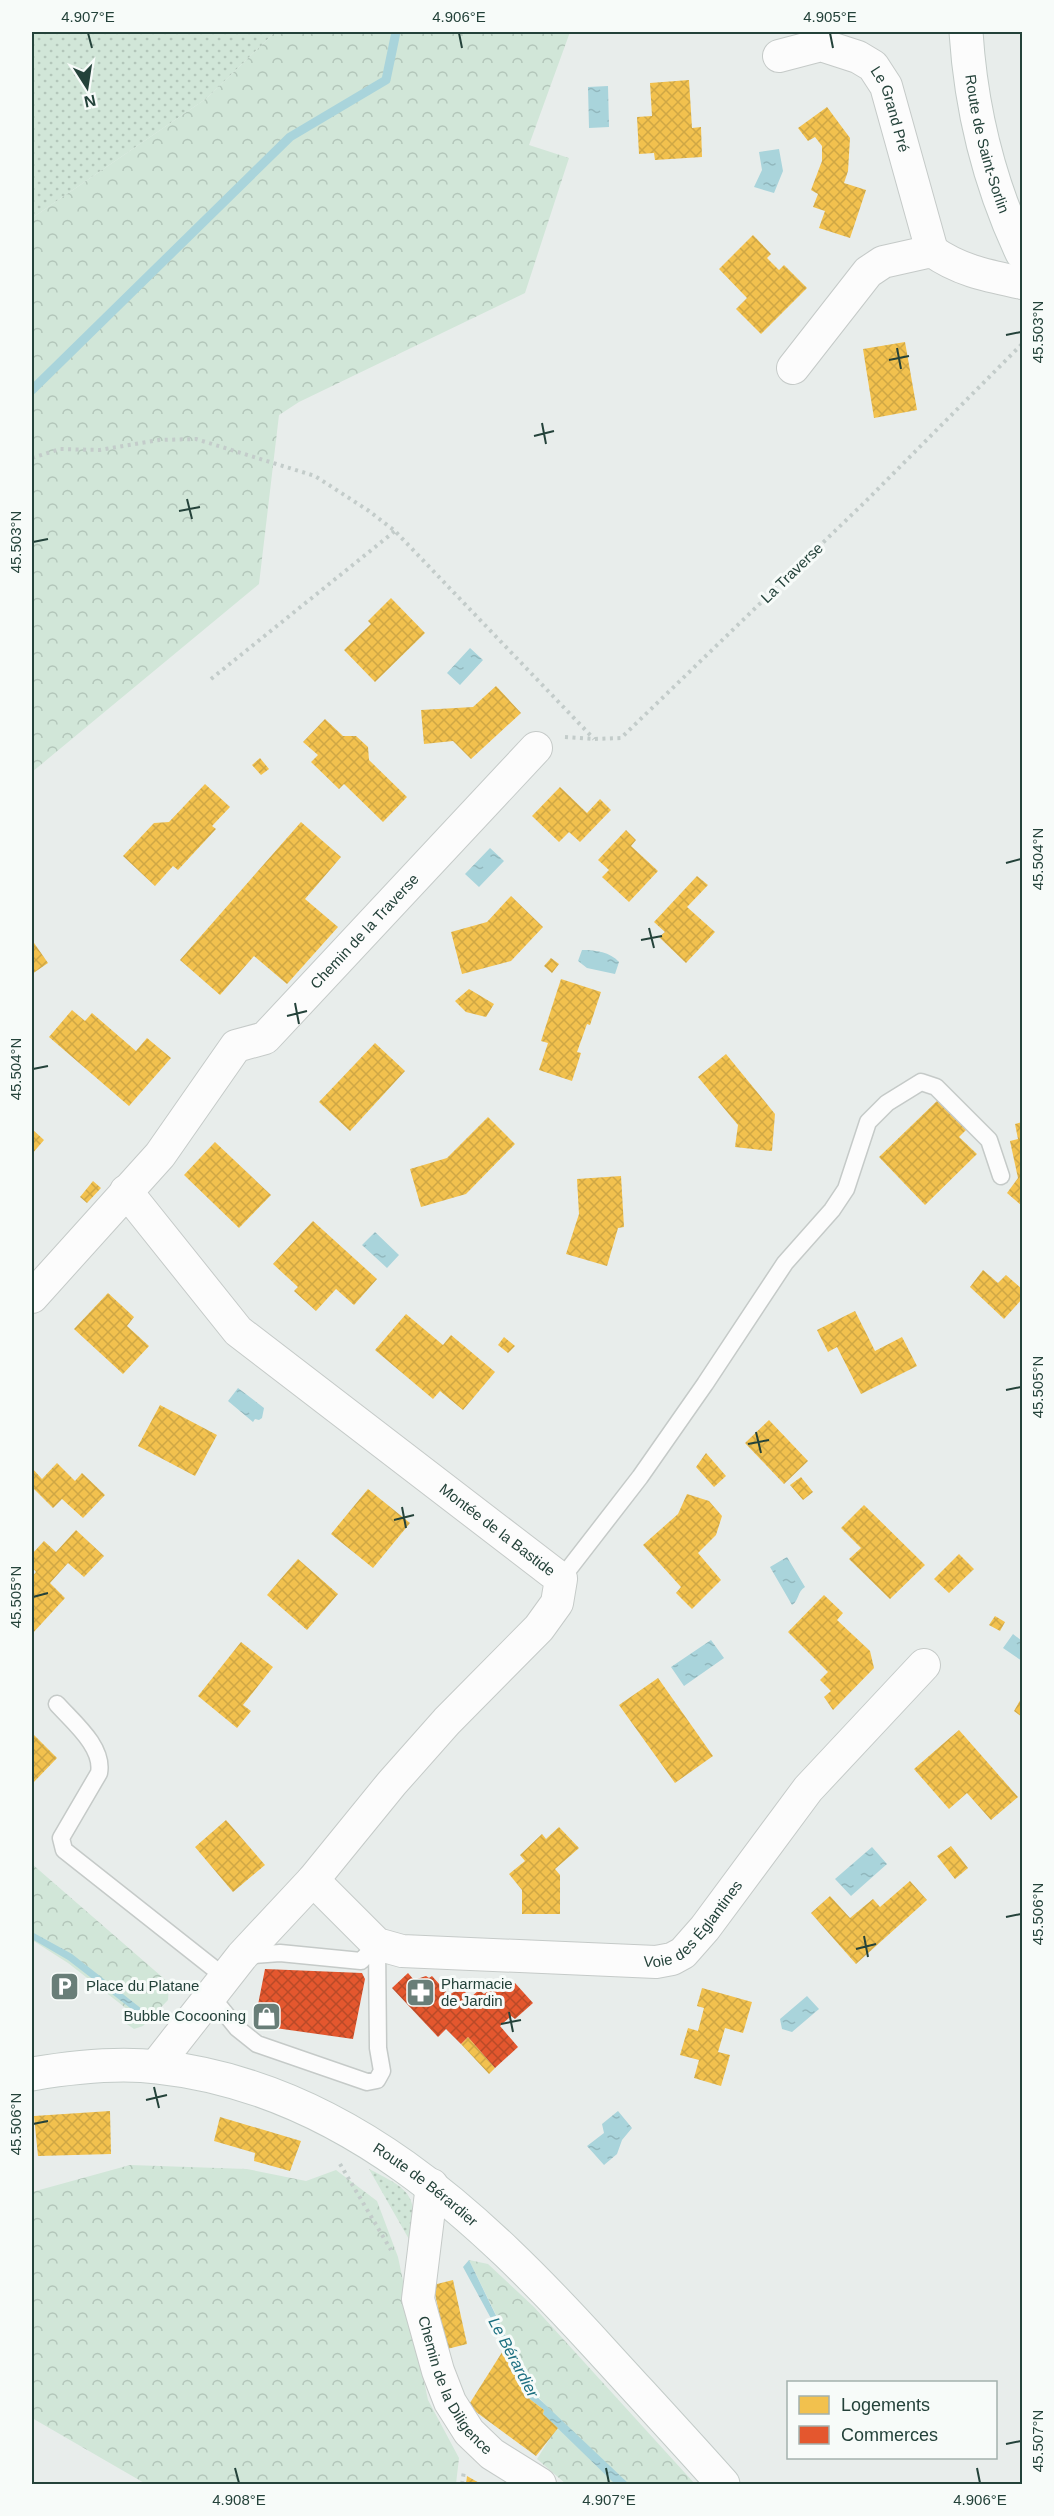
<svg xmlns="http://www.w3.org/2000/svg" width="1054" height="2516" font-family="Arial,sans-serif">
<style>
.grass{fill:url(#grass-dots)}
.forest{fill:url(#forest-crowns)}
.water{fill:url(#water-ripples)}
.homes{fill:url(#homes-cross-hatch)}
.shops{fill:url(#shops-cross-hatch)}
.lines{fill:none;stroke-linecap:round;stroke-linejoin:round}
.stream{stroke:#a9d4db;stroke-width:9}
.lane-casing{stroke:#c5cac8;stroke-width:19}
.street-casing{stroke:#c5cac8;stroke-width:34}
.secondary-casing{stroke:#c3cbc8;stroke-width:35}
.path{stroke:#c3ccca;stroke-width:4;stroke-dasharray:3 4.5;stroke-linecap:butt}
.lane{stroke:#fcfcfc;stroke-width:16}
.street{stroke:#fcfcfc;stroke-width:32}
.secondary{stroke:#fcfcfc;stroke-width:33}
.ticks{fill:none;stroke:#24423a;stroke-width:2}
.labels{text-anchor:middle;stroke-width:6;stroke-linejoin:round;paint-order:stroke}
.street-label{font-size:15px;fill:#24423a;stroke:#f7fbf9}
.poi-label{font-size:15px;fill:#24423a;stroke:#f7fbf9;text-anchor:start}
.water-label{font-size:16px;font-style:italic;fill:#1c6f80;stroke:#f7fbf9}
.neatline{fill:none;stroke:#24423a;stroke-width:2}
.ticks-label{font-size:15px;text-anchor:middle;fill:#24423a}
</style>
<defs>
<pattern id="grass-dots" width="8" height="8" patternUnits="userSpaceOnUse" patternTransform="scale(1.5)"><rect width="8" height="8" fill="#d1e6d8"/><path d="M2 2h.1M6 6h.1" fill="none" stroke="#b3c6ba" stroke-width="1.8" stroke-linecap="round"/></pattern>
<pattern id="forest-crowns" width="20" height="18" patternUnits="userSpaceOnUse" patternTransform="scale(1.5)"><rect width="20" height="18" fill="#d1e6d8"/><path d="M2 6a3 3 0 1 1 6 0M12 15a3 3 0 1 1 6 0" fill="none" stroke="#b3c6ba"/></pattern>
<pattern id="water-ripples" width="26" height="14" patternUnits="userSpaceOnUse" patternTransform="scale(1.5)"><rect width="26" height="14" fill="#a9d4db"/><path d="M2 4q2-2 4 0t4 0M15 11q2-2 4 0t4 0" fill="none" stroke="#91b7bd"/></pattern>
<pattern id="homes-cross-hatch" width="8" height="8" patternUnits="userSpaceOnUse" patternTransform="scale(1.5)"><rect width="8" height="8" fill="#f2c14e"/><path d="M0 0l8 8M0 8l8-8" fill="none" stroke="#cfa745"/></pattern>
<pattern id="shops-cross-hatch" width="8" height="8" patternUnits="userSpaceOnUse" patternTransform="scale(1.5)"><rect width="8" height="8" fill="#e4572e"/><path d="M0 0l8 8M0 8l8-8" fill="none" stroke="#b94a28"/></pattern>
</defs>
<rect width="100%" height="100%" fill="#e8edeb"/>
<path class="grass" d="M32 32H275L207 98 32 218Z
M369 2169C408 2189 420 2194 410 2241Z"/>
<path class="forest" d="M275 32H570L529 145 569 158 525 293 299 402 279 415 259 584 32 772V218L207 98Z
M32 1864 169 1983 168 2000 143 2026 134 2029 121 2020 127 2009 68 1963 32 1940Z
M130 2165 247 2169 306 2181 336 2170 377 2201 398 2257 428 2400 459 2458 456 2484H146L32 2418V2192Z
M469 2260 488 2264 534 2307 695 2484H566L537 2459 560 2422 534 2392Z"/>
<path class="water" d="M608 86 609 127 589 128 588 87Z
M779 149 783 171 774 193 754 187 762 170 759 152Z
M470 648 483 660 460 685 447 673Z
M490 848 504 861 479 887 465 874Z
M582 950C596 950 610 952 619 962L615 974 587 968 578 961Z
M375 1232 399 1255 387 1268 362 1245Z
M238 1388 264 1408 262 1418 259 1420 255 1419 253 1422 228 1401Z
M787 1557 805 1587C797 1592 799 1601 792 1605L770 1567Z
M1013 1634 1022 1641V1661L1003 1648Z
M711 1640 724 1658 684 1686 671 1667Z
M872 1847 887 1864 851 1896 835 1879Z
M32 1932 72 1954 152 2017 147 2021 68 1960 32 1939Z
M807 1996 819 2009 792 2032 782 2029 780 2019Z
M618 2111 632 2128 622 2140 617 2154 604 2165 587 2146 604 2133 602 2124Z
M469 2260 534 2394 629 2484H615L543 2414 544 2410 527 2397 506 2346 463 2267Z"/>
<path class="homes" d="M689 80 692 128 701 127 702 157 655 160 654 153 639 154 637 117 652 116 650 83Z
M827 107 850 138 848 171 844 183 866 190 850 238 819 228 825 211 813 207 818 194 811 190 822 161V146L815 137 808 141 798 128Z
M753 235 771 254 767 258 779 270 784 265 807 288 761 334 736 309 747 298 719 269Z
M905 342 917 410 874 418 863 349Z
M391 598 425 633 375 682 344 650 371 624 368 621Z
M496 686 521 713 471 759 453 741 424 744 421 710 473 707Z
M325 719 343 736H356L368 747 369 760 407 797 383 822 344 784 339 789 311 762 318 755 303 742Z
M260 758 269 769 261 775 252 765Z
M205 784 230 807 212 826 216 829 178 870 173 866 155 886 123 856 154 823 169 822Z
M560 787 587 813 600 799 611 810 580 842 569 832 559 842 532 816Z
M301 822 341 857 305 899 338 927 287 984 254 956 220 995 180 960Z
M626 830 636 840 631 846 658 871 629 902 602 877 609 870 598 860Z
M697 876 708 885 687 907 715 932 686 963 659 937 665 932 654 922Z
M511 896 543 927 511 961 462 974 451 932 487 922Z
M32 940 48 963 32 974Z
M551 958 559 964 552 973 544 966Z
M561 979 601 992 590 1025 587 1024 577 1052 581 1053 572 1081 539 1070 548 1043 541 1041Z
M469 989 494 1004 486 1017 466 1012 455 1001Z
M72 1010 85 1021 92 1013 136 1051 147 1038 171 1058 129 1106 49 1037Z
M375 1043 405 1071 350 1131 319 1102Z
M726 1054 775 1114 772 1151 735 1147 738 1125 698 1077Z
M938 1100 967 1129 959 1137 977 1154 925 1205 879 1157Z
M488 1117 515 1144 466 1194 421 1207 410 1169 447 1158Z
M1022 1122V1206L1007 1193 1018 1178 1010 1141 1018 1139 1015 1124Z
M32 1129 44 1140 32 1154Z
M215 1142 271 1195 239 1228 184 1175Z
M621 1176 624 1227 618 1228 607 1266 566 1254 579 1214 577 1179Z
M93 1181 101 1188 87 1203 80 1197Z
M313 1221 377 1279 354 1305 336 1289 316 1311 294 1291 298 1287 273 1264Z
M983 1270 998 1283 1006 1275 1022 1289V1299L1004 1319 970 1287Z
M108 1293 134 1317 127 1326 149 1346 123 1374 74 1329Z
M855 1311 875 1351 902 1337 917 1366 861 1394 837 1347 828 1352 817 1330Z
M406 1314 443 1345 451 1335 495 1372 463 1410 440 1391 433 1399 375 1350Z
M504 1337 515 1346 508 1353 498 1345Z
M160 1405 217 1435 195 1476 138 1446Z
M769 1420 808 1461 784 1484 745 1443Z
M706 1453 726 1476 714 1487 696 1467Z
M57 1463 75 1481 82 1473 105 1495 83 1518 62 1499 53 1508 33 1488 32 1490V1468L42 1479Z
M801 1477 813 1492 803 1500 790 1485Z
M368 1489 410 1523 373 1568 331 1534Z
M687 1494 709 1501 722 1516 716 1535 698 1553 721 1580 692 1609 676 1593 681 1587 643 1545 678 1514Z
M864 1505 925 1565 890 1599 849 1559 861 1548 841 1528Z
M76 1530 104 1556 84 1577 68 1563 50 1583 65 1598 32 1634V1577L36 1572 32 1567V1554L44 1541 56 1552Z
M959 1554 974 1569 949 1593 934 1579Z
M298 1559 338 1594 307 1630 267 1595Z
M824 1595 843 1613 837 1620 870 1651 874 1668 833 1710 824 1697 831 1691 820 1680 828 1672 788 1632Z
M995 1616 1005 1622 1000 1631 989 1625Z
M241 1642 273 1667 243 1705 251 1711 237 1728 198 1696Z
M658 1678 713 1756 675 1783 619 1705Z
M1022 1697V1717L1014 1711Z
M959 1730 1018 1797 991 1820 967 1793 949 1809 914 1769Z
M32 1733 57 1758 32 1784Z
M226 1820 265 1865 233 1892 195 1847Z
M559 1827 579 1848 555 1869 560 1875V1914H522V1890L509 1874 525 1861 520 1855 542 1834 546 1839Z
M951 1846 968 1868 955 1879 937 1856Z
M910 1881 927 1900 856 1964 811 1913 830 1896 850 1918 873 1899 880 1907Z
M702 1988 752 2002 743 2033 725 2028 718 2052 730 2055 721 2086 694 2078 699 2060 680 2055 688 2028 698 2031 704 2008 697 2006Z
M468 2037 495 2068 489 2074 461 2044Z
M110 2111 111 2154 38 2156 34 2116Z
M220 2117 301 2141 290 2171 254 2161 255 2153 214 2141Z
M453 2280 467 2344 447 2349 433 2285Z
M506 2346 527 2397 544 2410 543 2414 558 2428 536 2456 468 2406Z
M467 2476 481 2484H466Z"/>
<path class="shops" d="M265 1969 362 1973 365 1979 353 2039 254 2025Z
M408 1973 414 1980 426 1976 429 1978 432 1976 449 1995 460 1988 471 1997 479 1990 484 1994 495 1986 515 1983 533 2003 515 2019 511 2016 500 2026 518 2047 495 2068 468 2037 461 2044 446 2029 438 2037 392 1988Z"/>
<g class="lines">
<path class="stream" d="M32 390 290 137 386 80 396 32"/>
<defs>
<path id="lane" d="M561 1579 640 1477 705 1384 785 1263 832 1210 846 1189 868 1122 887 1103 921 1082 936 1087 989 1140 1001 1176
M57 1704C73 1722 104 1747 99 1773L61 1838 64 1850 226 1978
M242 1956 280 1953 361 1961 377 1944
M211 1996 237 2028 257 2044 367 2082 377 2080 382 2071 378 2048 377 1944"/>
<g id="street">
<path id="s1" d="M779 56 821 45 858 57 873 66 886 86 932 251"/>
<path d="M793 368 868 272 883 262 932 251C960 271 989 276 1022 283"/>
<path id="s2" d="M126 1191 238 1331 561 1579 557 1603 539 1628 447 1721 392 1783 313 1880 242 1956 155 2067"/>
<path id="s3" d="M32 1297 160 1155 236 1046 265 1038 536 748"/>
<path id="s4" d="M313 1880 377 1944 402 1951 656 1962 672 1959 683 1953 705 1928 808 1789 924 1665"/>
<path id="s5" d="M432 2185 418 2299 438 2371 450 2402 469 2432 492 2454 540 2484"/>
</g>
<g id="secondary">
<path id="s6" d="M966 32C971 109 989 183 1022 253"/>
<path id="s7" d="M32 2074C73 2067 116 2062 158 2067 344 2087 481 2218 601 2350 642 2395 683 2439 723 2484"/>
</g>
</defs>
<use href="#lane" class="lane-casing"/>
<use href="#street" class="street-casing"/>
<use href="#secondary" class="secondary-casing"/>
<path class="path" d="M32 458 60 449 100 450 159 440 196 439 315 476 369 511 395 531 594 739
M211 679 395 531
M565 737 594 739 621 738 867 500 1022 344
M340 2164 391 2250
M462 2484 464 2471"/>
<use href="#lane" class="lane"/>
<use href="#street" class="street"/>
<use href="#secondary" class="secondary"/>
</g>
<path class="ticks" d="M88 33 92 48M459 33 462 48M830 33 833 48M1006 335 1021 332M897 348 901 369M889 360 909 356M542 423 546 444M534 436 554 431M187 499 192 519M179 511 200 507M33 542 48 539M1006 863 1021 859M649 928 654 948M641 940 662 936M295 1003 299 1024M287 1016 307 1011M33 1069 48 1066M1006 1390 1021 1387M756 1432 761 1453M748 1444 769 1440M402 1507 406 1528M394 1520 414 1515M33 1597 48 1593M1006 1917 1021 1914M864 1936 868 1957M856 1949 876 1944M509 2012 513 2032M501 2024 521 2020M154 2087 159 2108M146 2100 167 2095M33 2124 48 2121M1006 2444 1021 2441M235 2468 239 2483M606 2468 609 2483M977 2468 980 2483"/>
<defs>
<symbol id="parking-square" viewBox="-11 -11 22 22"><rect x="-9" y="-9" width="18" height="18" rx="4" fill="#697e78" stroke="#f7fbf9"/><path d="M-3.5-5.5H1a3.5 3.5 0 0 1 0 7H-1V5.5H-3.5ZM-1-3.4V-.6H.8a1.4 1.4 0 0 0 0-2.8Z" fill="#fff"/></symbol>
<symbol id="pharmacy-square" viewBox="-11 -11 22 22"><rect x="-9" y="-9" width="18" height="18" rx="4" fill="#697e78" stroke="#f7fbf9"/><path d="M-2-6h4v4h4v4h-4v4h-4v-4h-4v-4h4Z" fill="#fff"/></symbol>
<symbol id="shop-square" viewBox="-11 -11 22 22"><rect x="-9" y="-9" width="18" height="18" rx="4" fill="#697e78" stroke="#f7fbf9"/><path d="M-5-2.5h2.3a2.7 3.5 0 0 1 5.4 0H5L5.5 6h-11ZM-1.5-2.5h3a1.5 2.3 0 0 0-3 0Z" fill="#fff"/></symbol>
</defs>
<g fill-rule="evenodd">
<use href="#parking-square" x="48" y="1970" width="33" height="33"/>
<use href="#pharmacy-square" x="404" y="1976" width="33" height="33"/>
<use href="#shop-square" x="250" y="2000" width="33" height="33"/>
</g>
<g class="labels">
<g class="street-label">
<text dy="5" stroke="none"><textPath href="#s1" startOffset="147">Le Grand Pré</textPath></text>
<text dy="5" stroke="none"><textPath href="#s6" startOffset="114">Route de Saint-Sorlin</textPath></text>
<text transform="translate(792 573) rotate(-44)" y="5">La Traverse</text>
<text dy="5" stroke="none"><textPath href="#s3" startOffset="500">Chemin de la Traverse</textPath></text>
<text dy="5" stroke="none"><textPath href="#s2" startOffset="506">Montée de la Bastide</textPath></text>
<text dy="5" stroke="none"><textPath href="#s4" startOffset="424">Voie des Églantines</textPath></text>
<text dy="5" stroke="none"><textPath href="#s7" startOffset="423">Route de Bérardier</textPath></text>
<text dy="5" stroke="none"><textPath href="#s5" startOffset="210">Chemin de la Diligence</textPath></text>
</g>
<g class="poi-label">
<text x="441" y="1989">Pharmacie<tspan x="441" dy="17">de Jardin</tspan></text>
<text x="86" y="1991">Place du Platane</text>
<text x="246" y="2021" text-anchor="end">Bubble Cocooning</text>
</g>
<g class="water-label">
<text transform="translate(514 2357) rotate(62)" y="6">Le Bérardier</text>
</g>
</g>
<rect width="1054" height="2516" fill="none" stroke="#f7fbf9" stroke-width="66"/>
<rect x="787" y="2381" width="210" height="78" fill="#f7fbf9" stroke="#a3b1ad" stroke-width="1.5"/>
<rect x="799" y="2396" width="30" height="18" fill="#f2c14e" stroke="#a3b1ad" stroke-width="1.5"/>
<text x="841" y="2411" font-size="18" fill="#24423a">Logements</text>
<rect x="799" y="2426" width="30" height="18" fill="#e4572e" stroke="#a3b1ad" stroke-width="1.5"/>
<text x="841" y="2441" font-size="18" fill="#24423a">Commerces</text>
<g transform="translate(87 87) rotate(168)" stroke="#f7fbf9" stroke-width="4.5" paint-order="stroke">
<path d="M0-4.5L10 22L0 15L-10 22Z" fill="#24423a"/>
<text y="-9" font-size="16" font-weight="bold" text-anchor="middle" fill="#24423a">N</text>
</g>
<rect x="33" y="33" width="988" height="2450" class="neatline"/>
<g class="ticks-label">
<text x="88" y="22">4.907°E</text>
<text x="459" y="22">4.906°E</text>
<text x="830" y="22">4.905°E</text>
<text transform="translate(1038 332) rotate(-90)" y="5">45.503°N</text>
<text transform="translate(16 542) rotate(-90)" y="5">45.503°N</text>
<text transform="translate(1038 859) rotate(-90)" y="5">45.504°N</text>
<text transform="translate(16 1069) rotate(-90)" y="5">45.504°N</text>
<text transform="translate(1038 1387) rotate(-90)" y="5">45.505°N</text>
<text transform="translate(16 1597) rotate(-90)" y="5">45.505°N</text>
<text transform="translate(1038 1914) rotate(-90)" y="5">45.506°N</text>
<text transform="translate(16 2124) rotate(-90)" y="5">45.506°N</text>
<text transform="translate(1038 2441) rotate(-90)" y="5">45.507°N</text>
<text x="239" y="2505">4.908°E</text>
<text x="609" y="2505">4.907°E</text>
<text x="980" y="2505">4.906°E</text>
</g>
</svg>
